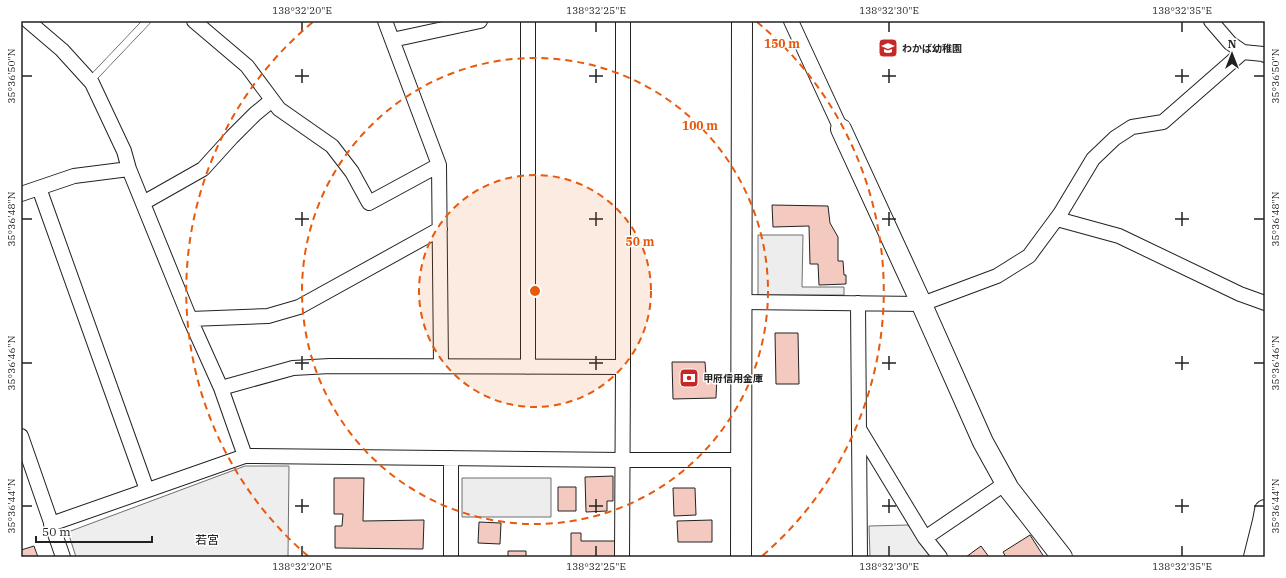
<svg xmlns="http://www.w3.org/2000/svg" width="1286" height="578" font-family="'IBM Plex Serif','Noto Sans JP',serif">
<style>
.park{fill:#eee;stroke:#6f6f6f}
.parking{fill:#ededed;stroke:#6f6f6f}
.building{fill:#f3c9c0;stroke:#222}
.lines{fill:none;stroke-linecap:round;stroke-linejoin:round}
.lane-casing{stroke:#222;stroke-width:8}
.street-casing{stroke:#222;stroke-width:16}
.secondary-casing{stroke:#222;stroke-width:22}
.lane{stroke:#fff;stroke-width:7}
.street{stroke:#fff;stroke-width:14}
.secondary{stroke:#fff;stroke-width:20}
.ticks{fill:none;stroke:#222;stroke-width:1.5}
.ring{fill:none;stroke:#e8590c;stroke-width:2;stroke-dasharray:7 5}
.labels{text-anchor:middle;stroke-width:3;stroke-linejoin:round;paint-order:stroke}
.poi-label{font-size:10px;font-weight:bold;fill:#222;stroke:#fff;text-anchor:start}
.quarter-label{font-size:12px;fill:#222;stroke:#fff}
.centre{fill:#e8590c;stroke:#fff;stroke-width:2}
.ring-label{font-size:12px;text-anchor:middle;font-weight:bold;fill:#e8590c;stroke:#fff;stroke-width:3;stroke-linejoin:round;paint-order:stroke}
.neatline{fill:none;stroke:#222;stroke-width:1.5}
.ticks-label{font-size:10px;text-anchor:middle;fill:#222}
</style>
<rect width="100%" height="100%" fill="#fff"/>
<path class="park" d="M245 466H289L288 557H76L68 532Z
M908 525 932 557H870L869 526Z"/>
<path class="parking" d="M758 235H803L802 287H844V295H758Z
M462 478H551V517H462Z"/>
<path class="building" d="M772 205 828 206 830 223 838 237V261H843L844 275H846V284L819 285 818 264H810L809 226 773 227Z
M775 333H798L799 384H776Z
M672 362H705L706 375H717L716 398 673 399Z
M613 476V501H607V511L586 512 585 477Z
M334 478H364L363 521 424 520 423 549 335 548V526H342L343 514H334Z
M558 487H576V511H558Z
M673 488H695L696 515 674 516Z
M712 520V542H678L677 521Z
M479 522 501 523 500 544 478 543Z
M571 533H581V541H615V557H571Z
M1030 535 1044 557H1006L1003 552Z
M34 546 38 557H21V550Z
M981 546 989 557H966Z
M508 551H526V557H508Z"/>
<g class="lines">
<defs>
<path id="lane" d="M90 81 147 21"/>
<path id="street" d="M28 21 62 50 92 83 124 151 129 169
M194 21 247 66 279 109 332 146 352 172 369 203 439 165
M385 21 439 165 441 366
M791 21 841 129
M1211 21 1230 43 1243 52 1263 54 1265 55
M392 40 480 21
M39 188 147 490
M21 194 74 176 129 169 190 319 221 388 245 456
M143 203 203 169 232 137 255 114 272 100
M1057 219 1119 236 1240 294 1265 303
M742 302 922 304 997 276 1029 256 1060 214 1093 159 1115 138 1132 127 1163 122 1243 52
M858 303 860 557
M190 319 268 316 299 307 440 229
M528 367V21
M221 388 293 368 330 366 623 367
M859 429 925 538 940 557
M21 436 63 557
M51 524 245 456 622 460H741
M925 538 1006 483
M451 557V458
M622 557 623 367V21"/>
<path id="secondary" d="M841 129 918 296 983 442 1009 489 1062 557
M741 557 742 21
M1254 557 1263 521 1265 510"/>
</defs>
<use href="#lane" class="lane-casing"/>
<use href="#street" class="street-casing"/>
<use href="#secondary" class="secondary-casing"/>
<use href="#lane" class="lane"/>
<use href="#street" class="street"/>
<use href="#secondary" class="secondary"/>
</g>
<path class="ticks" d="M302 22V32M596 22V32M889 22V32M1182 22V32M302 69V83M596 69V83M889 69V83M1182 69V83M22 76H32M295 76H309M589 76H603M882 76H896M1175 76H1189M1254 76H1264M302 212V226M596 212V226M889 212V226M1182 212V226M22 219H32M295 219H309M589 219H603M882 219H896M1175 219H1189M1254 219H1264M302 356V370M596 356V370M889 356V370M1182 356V370M22 363H32M295 363H309M589 363H603M882 363H896M1175 363H1189M1254 363H1264M302 499V513M596 499V513M889 499V513M1182 499V513M22 506H32M295 506H309M589 506H603M882 506H896M1175 506H1189M1254 506H1264M302 546V556M596 546V556M889 546V556M1182 546V556"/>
<circle cx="535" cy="291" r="116" fill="#e8590c" fill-opacity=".12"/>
<g class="ring">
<circle cx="535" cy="291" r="116"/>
<circle cx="535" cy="291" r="233"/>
<path d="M308 556A349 349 0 0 1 313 22M757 22A349 349 0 0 1 762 556"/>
</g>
<defs>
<symbol id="school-square" viewBox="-11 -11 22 22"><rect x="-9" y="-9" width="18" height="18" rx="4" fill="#c62828" stroke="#fff"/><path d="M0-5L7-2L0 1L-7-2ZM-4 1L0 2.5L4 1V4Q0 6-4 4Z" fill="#fff"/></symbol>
<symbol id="bank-square" viewBox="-11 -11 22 22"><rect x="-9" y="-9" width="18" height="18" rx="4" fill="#c62828" stroke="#fff"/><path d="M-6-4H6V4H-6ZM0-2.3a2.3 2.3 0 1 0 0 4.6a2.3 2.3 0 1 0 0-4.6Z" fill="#fff"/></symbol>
</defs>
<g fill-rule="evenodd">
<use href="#school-square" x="877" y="37" width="22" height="22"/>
<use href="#bank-square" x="678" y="367" width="22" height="22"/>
</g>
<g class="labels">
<g class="poi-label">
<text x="902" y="52">わかば幼稚園</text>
<text x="703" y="382">甲府信用金庫</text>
</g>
<g class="quarter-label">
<text x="207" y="544">若宮</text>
</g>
</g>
<circle cx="535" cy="291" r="6" class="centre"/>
<g class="ring-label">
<text x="782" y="48">150 m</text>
<text x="700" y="130">100 m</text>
<text x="640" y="246">50 m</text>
</g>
<rect width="1286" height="578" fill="none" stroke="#ffffff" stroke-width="44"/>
<g transform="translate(1232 54)" stroke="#ffffff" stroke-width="3" paint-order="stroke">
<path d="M0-3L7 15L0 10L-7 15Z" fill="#222222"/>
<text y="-6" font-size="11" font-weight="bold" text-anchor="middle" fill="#222222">N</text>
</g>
<path d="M36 536v6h116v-6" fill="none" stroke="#222222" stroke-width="2"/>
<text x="42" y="536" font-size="12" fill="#222222" stroke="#ffffff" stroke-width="3" paint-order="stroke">50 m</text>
<rect x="22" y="22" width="1242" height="534" class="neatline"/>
<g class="ticks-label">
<text x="302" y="14">138°32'20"E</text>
<text x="596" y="14">138°32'25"E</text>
<text x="889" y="14">138°32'30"E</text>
<text x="1182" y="14">138°32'35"E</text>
<text transform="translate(11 76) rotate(-90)" y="4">35°36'50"N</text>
<text transform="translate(1275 76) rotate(-90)" y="4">35°36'50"N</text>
<text transform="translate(11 219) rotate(-90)" y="4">35°36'48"N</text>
<text transform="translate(1275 219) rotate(-90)" y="4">35°36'48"N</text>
<text transform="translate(11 363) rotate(-90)" y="4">35°36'46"N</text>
<text transform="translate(1275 363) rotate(-90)" y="4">35°36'46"N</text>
<text transform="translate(11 506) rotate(-90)" y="4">35°36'44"N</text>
<text transform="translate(1275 506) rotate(-90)" y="4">35°36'44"N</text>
<text x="302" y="570">138°32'20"E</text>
<text x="596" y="570">138°32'25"E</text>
<text x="889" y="570">138°32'30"E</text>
<text x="1182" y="570">138°32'35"E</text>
</g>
</svg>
